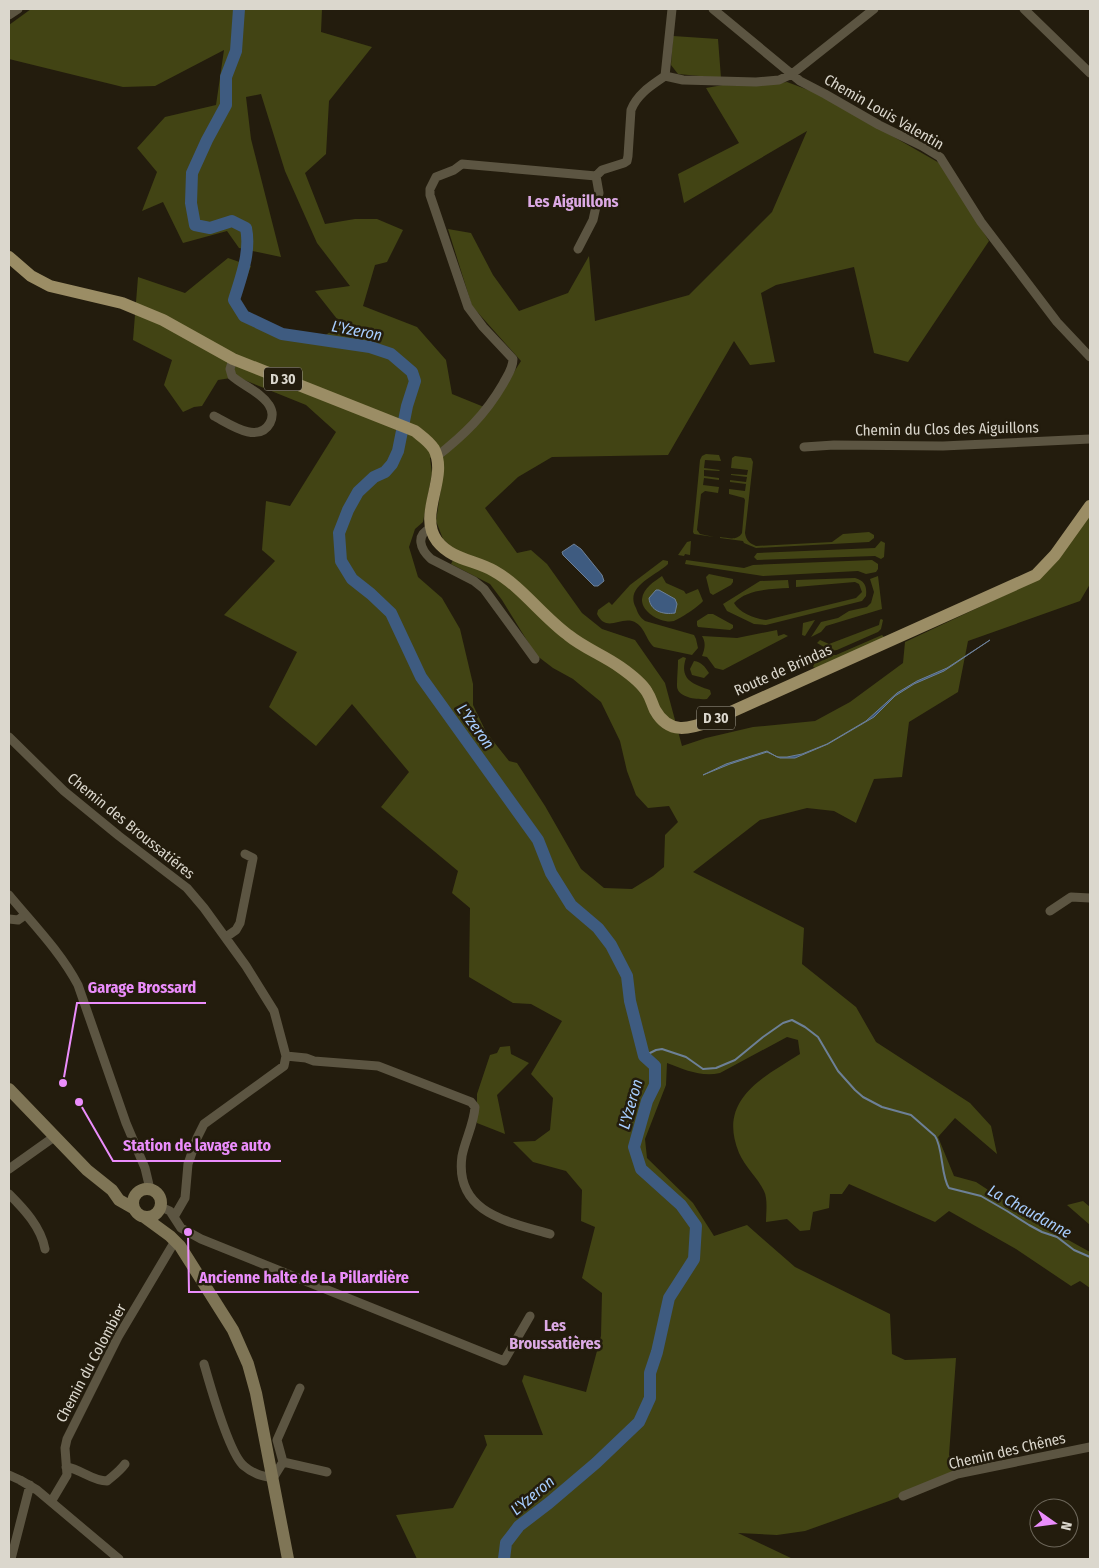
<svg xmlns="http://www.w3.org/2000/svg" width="1099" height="1568" font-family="'Fira Sans Condensed',sans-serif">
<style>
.green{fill:#424414}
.water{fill:#3e5b80;stroke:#6d8097}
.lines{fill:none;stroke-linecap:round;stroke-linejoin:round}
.stream{stroke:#6d8097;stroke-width:2}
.river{stroke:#3e5b80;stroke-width:12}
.minor{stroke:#5c5542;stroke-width:9}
.secondary{stroke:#7f7556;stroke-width:12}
.primary{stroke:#9b8d65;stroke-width:12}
.labels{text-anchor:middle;stroke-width:5;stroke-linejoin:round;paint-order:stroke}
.shield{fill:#231c0d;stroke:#a49f93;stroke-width:1}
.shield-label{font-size:14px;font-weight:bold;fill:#dbd7cd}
.street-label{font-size:15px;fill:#dbd7cd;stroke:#231c0d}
.neighbourhood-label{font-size:16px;font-weight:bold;fill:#dca9e5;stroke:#231c0d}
.water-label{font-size:16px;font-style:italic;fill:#a6ccfd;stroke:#231c0d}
.leader{fill:none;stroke:#eb8dfc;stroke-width:2}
.callout-dot{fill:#eb8dfc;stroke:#231c0d;stroke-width:2}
.callout-label{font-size:16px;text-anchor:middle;font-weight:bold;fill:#eb8dfc;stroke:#231c0d;stroke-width:5;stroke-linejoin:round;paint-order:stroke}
</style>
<rect width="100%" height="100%" fill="#231c0d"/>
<path class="green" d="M31 9H322L321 32 372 47 329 101 326 154 305 173 325 224 355 219H377L403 230 387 262 375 265 363 306 417 327 446 360 452 394 484 407 460 436 430 458 432 473 423 522 415 529 409 547 418 577 442 598 460 629 473 684V705L486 732 509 761 517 763 545 806 581 869 604 888 632 889 653 876 664 867 665 835 678 822 669 806 648 808 636 795 627 771 620 741 601 702 573 679 553 668 536 655 502 600 490 584 451 564 457 552 443 539 436 521 443 475 442 454 490 410 521 361 472 306 448 229 471 233 493 275 519 311 568 293 589 256 595 321 689 295 772 212 807 131 684 203 678 174 739 143 706 88 723 85 755 86 787 82 819 94 941 164 989 241 908 362 874 353 854 267 776 285 761 293 775 362 750 365 734 341 668 455 552 457 518 477 485 508 517 553 531 550 547 564 582 613 602 629 635 640 665 683 682 746 706 738 753 727 815 721 850 702 903 663 905 642 1037 580 1090 515V584L1080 601 968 641 958 692 909 722 902 777 874 779 856 823 834 811 807 808 760 820 693 872 804 928 802 964 856 1007 876 1042 970 1103 991 1126 997 1154 955 1118 938 1137 954 1176 976 1182 1043 1226 1090 1252V1288L1080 1281 1071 1286 1016 1249 949 1211 935 1222 849 1184 842 1194H830L829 1208 813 1212 810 1230 800 1231 787 1219 766 1222C766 1213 768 1199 764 1191 758 1178 745 1167 739 1153 717 1100 762 1078 800 1054L798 1040 787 1037 720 1073C701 1077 685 1070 667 1063L666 1085 645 1139 647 1158 693 1203 714 1236 747 1225 795 1267 890 1314 892 1354 905 1360 956 1358 949 1455 957 1474 889 1501 805 1531 777 1535 738 1533 793 1559H417L396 1515 453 1508 487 1445 484 1435H543L522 1381 524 1375 586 1392 601 1336 602 1293 582 1278 595 1227 581 1221 582 1190 566 1171 533 1162 513 1142 535 1141 550 1130 553 1098 531 1074 562 1021 531 1004 513 1003 469 977 470 908 452 893 458 871 381 807 409 772 352 704 316 746 269 707 297 652 224 615 275 561 262 550 266 501 290 506 336 432 306 405 237 377 218 380 202 406 194 407 183 412 164 385 172 360 133 340 138 277 185 293 228 258 251 266 238 300 246 313 281 330 323 337 341 324 315 291 350 286 317 243 285 171 261 94 246 97 251 139 281 257 239 248 227 231 183 243 163 202 142 211 157 172 137 148 165 117 216 105 224 50 155 86 123 87 9 59V25Z
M673 36 718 39 721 78 678 74 671 65Z
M706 454 719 455 721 461 705 460 704 468 720 470 719 471 704 470V476L719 478V480L704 478 703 485 719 487 718 493 705 491 701 494 697 530 700 534 714 537 694 534 693 532 700 460 702 456Z
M735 456 751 458 753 462 745 533C746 540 749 543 756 546L832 542 843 534 869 532 874 535V538L869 542 756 548 744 543 743 541 720 538V537C729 538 737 541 742 533L745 500 744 498 729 494V489L745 491 746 484 730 482V480L746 482 747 477 731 475V474L747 475 748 470 731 468 732 458Z
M691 541 690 555 685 554 684 556 678 555 687 542Z
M881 541 885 543 884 557 881 559 875 556 757 560 754 557 757 553 875 548Z
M663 560 668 561V564C656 576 624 586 636 608 638 614 640 617 645 621L694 635 696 639 698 648 692 655 654 647C645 639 645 625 632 621 618 618 606 632 597 614L598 610 609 602 612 605 630 585Z
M686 560 744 568 753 565 872 560 878 564V569L876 572 866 574 858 571 763 576 685 564Z
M709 574 733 579V582L731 585 713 595 710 593 706 577Z
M662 576 666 583 684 591 686 594 698 589 703 601C698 607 681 618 674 621 662 624 641 612 642 599 643 588 655 581 662 576Z
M878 576 882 609 826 626 821 632 811 637 821 622 838 618 849 611 867 607 871 603 874 592 870 579Z
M855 578C865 581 867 586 866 596L862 601 766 625 754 624 727 611 723 604 760 581 788 580 789 588C771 589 747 589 734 603 739 613 756 619 766 620L856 598 862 592 859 584 855 582 796 587V580Z
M708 614H713L733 625V628L730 630 698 627 697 625V621Z
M881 619 883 620 881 629 878 632 837 650 831 651 817 643 820 640 829 644 879 625 880 620Z
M815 620 805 636 802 635 803 623Z
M777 630 778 636 784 634 788 636 723 670 715 668 707 657 702 656C705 648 706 643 702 636L737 638Z
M882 635 885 638 818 669 813 667 817 657V649L830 655H836Z
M683 657 686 658C679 679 692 684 710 690L711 694 707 699C698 700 676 698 677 685 677 676 678 668 678 660Z
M694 661C702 662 705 667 709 673L704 678 692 675 690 669Z
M510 1046 511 1054 529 1063 497 1095 505 1134 477 1123V1094L490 1055 497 1053 500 1047Z
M1083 1201 1090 1207V1225L1067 1205Z"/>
<path class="water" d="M574 544 581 549 602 575 604 581 598 586H594L563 555 562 552Z
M656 590H659L675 599 677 604 675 613C663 615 650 611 649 598Z
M990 640 944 671 914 684 895 696 874 717 828 744 795 758H780L767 752 730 764 703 775 726 764 767 751 777 757H787L802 754 827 744 866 721 897 693 917 681 947 668Z"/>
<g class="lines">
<path class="stream" d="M644 1056 656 1050 662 1049 686 1057 703 1069 716 1068 735 1060 763 1037 783 1023 792 1020 805 1027 818 1037 838 1071 855 1090 863 1097 882 1107 911 1115 935 1136C943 1147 941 1177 949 1188L981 1196 1007 1211 1029 1225 1042 1232 1057 1237 1074 1250 1090 1257"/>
<path class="river" d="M239 9 236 51 226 77V105L207 140 192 173 191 203 195 225 210 228 232 221 246 228C251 252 241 277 234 300L244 316 282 334 370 347 391 354 412 372 415 381 407 406 398 451 392 464 385 472 374 477 358 492 348 510 339 533 341 561 352 579 371 594 391 613 421 677 538 840 551 873 571 905 598 928 611 945 627 976 630 1001 644 1056 655 1066V1085L647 1101 634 1147 641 1169 681 1205 696 1226 694 1259 669 1298 657 1352 650 1373V1398L639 1422 596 1463 549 1503 519 1526 506 1543 504 1559"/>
<path class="minor" d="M713 9 800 81 825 94 879 125 922 146 940 157 981 222 1057 322 1090 357
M1024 9 1090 73
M9 15 18 9
M665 76 683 80 756 82 779 80 792 74 874 9
M665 76 672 9
M578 249 593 220 599 193 596 176
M214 416C228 423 258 445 270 423 273 417 273 411 269 405 261 392 243 386 232 376L230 369 233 359
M804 447 834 445 943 446 1090 439
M436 457C464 435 485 415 503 384 507 376 513 369 513 359L483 327 468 307 430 195V189L436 177 454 170 462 164 596 176 602 170 624 163 627 161 628 156 631 110C637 94 652 85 665 76
M431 528C415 535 420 549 431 559L474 581 484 589 535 659
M9 737 64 791 119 836 187 888 204 908 246 966 274 1011 286 1056 284 1066 204 1124 197 1138 188 1164 185 1198 174 1217
M9 895C33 924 60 951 78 985L126 1123 145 1168 150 1189
M1050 911 1071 897 1090 898
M9 919 18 920 25 915
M226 937 236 930 240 923 253 858 245 854
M286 1056 306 1058 314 1061 378 1066 471 1102 475 1107C474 1124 465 1140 462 1156 454 1213 509 1222 550 1234
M9 1169 54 1137
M9 1194C24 1209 41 1227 45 1249
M161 1207 170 1211 181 1228 201 1239 504 1361 530 1316
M204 1364C210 1385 229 1454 244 1466 253 1474 262 1476 273 1478L283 1462 277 1440 300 1388
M283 1462 327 1472
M66 1467C81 1469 92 1481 107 1481 114 1475 119 1472 125 1464
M9 1475 20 1480 37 1490 119 1559
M903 1496 957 1474 1090 1447
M51 1502 67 1475 65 1448 67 1439 118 1337 175 1241
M11 1559 30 1485"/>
<path class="secondary" d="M9 1089 87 1170 112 1190 119 1200 133 1208
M133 1203a14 14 0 1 1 28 0a14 14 0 1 1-28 0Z
M144 1217 170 1236 180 1246 233 1330 248 1364 256 1393 288 1559"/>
<path class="primary" d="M9 257 31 276 50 286 122 303 163 320 233 359 415 431C421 436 429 441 434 449 449 478 417 514 437 541 452 560 475 560 494 571 521 586 542 616 568 635 584 648 603 655 620 667 630 674 641 682 647 692 651 698 652 704 655 710 669 735 689 729 711 721L1036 575 1055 555 1090 506"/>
</g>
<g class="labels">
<g class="shield">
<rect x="264" y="367.5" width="38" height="23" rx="4"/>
<rect x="697" y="706.5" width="38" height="23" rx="4"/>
</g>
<g class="shield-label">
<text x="283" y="384">D 30</text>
<text x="716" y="723">D 30</text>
</g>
<g class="street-label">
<text transform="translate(884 112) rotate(30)" y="5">Chemin Louis Valentin</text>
<text transform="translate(947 429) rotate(-1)" y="5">Chemin du Clos des Aiguillons</text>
<text transform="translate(783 670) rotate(-24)" y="5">Route de Brindas</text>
<text transform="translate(131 826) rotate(39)" y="5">Chemin des Broussatiéres</text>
<text transform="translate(91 1363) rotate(-62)" y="5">Chemin du Colombier</text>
<text transform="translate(1007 1451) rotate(-13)" y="5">Chemin des Chênes</text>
</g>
<g class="neighbourhood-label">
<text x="573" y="207">Les Aiguillons</text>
<text x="555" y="1331">Les<tspan x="555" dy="18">Broussatières</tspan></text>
</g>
<g class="water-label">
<text transform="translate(357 330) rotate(11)" y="6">L'Yzeron</text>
<text transform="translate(476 726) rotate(54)" y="6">L'Yzeron</text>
<text transform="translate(630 1104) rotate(-74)" y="6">L'Yzeron</text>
<text transform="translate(1030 1211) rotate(29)" y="6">La Chaudanne</text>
<text transform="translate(532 1495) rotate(-40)" y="6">L'Yzeron</text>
</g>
</g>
<path class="leader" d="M63 1083L77 1003H206M79 1102L113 1161H281M188 1232L189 1292H419"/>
<g class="callout-dot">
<circle cx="63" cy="1083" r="5"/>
<circle cx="79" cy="1102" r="5"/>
<circle cx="188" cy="1232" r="5"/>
</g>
<g class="callout-label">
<text x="142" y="993">Garage Brossard</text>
<text x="197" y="1151">Station de lavage auto</text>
<text x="304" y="1283">Ancienne halte de La Pillardière</text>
</g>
<rect width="1099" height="1568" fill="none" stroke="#dbd7cd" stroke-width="20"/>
<g transform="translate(1054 1523) rotate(104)"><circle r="24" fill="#231c0d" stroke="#6d675a"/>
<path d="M0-4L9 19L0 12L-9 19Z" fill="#eb8dfc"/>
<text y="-8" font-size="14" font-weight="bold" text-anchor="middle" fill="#dbd7cd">N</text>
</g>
</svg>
